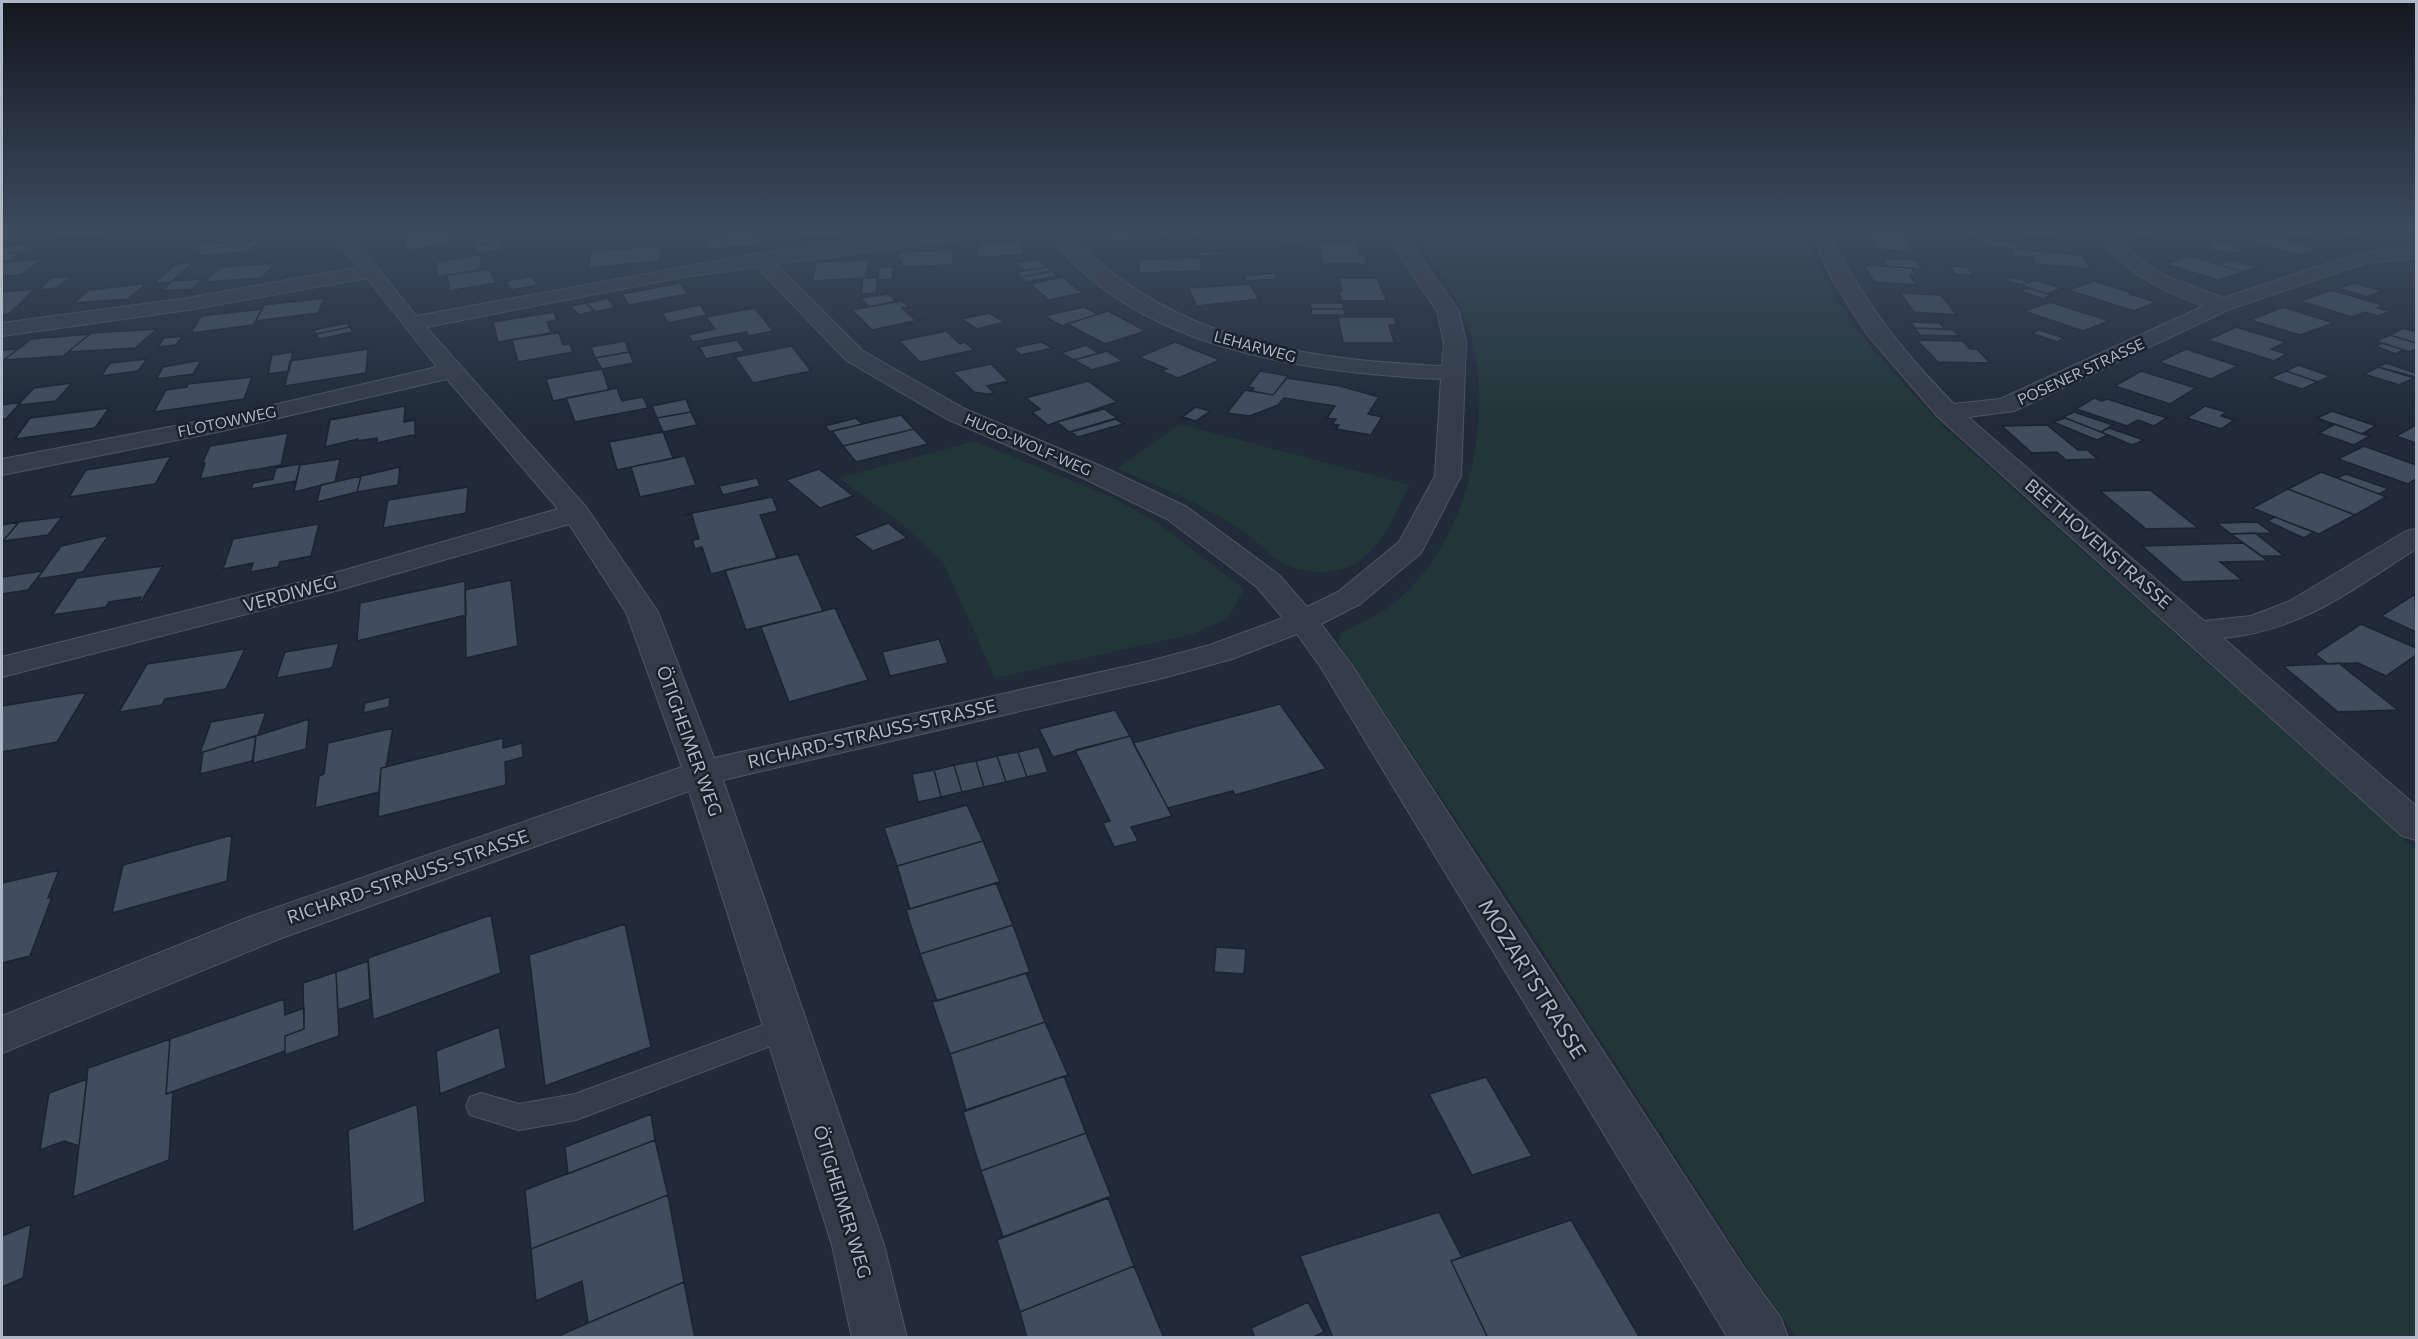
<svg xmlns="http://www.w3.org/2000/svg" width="2418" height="1339" font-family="Commissioner,sans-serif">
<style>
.green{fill:#223639}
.building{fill:#414d5d;stroke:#1b232f;stroke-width:1.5}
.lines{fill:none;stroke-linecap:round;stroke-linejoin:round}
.lane-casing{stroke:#4e5763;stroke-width:2}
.street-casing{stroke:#4e5763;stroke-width:2}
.lane{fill:#333c48;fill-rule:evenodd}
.street{fill:#333c48;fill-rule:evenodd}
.labels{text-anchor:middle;stroke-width:5;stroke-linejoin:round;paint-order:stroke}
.far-street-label{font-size:15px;fill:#adb7c5;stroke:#19212c}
.street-label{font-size:18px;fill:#adb7c5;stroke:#19212c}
.near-street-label{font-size:21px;fill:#adb7c5;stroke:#19212c}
</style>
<rect width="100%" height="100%" fill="#202a38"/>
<path class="green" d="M1409 230H1806C1824 304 1892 372 1943 426L2416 850V1337H1797L1752 1274 1502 888 1339 644 1340 634C1357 624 1376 617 1392 605 1466 547 1495 424 1471 335 1459 295 1433 263 1409 230Z
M1180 424 1402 483 1409 485C1391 523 1372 573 1322 572 1308 572 1291 569 1279 561 1265 552 1254 538 1240 529 1201 504 1160 486 1117 469Z
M975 441 1111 497 1158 523 1244 589 1228 618 1193 634 995 678 943 562 903 525 839 478Z"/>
<path class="building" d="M42 230H137L99 236 34 240 46 232H40Z
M262 230 258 234 218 236 223 232Z
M447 230 450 244 406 251 404 231Z
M657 230H681V233L656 235Z
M681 230H708V233L681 236Z
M759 230 760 246 706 249 707 235Z
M795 230H843V235L794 238Z
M1103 230H1157L1159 239 1105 241Z
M1157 230H1171L1173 238H1159Z
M1185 230H1248V233H1210V239L1184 238Z
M1865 230 1903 232 1913 252 1877 249 1874 241H1869Z
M1960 230H1985L1991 240 1964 237Z
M2021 230H2064L2071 240 2024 236Z
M2132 230H2175L2183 241 2137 237Z
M2283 230H2309L2319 237 2291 236Z
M2333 230H2383L2400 240 2345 238Z
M501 233 503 241 476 245 474 237Z
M2264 233 2318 249 2297 255 2243 239Z
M256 234 248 241 209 243 218 236Z
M1279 237H1311L1312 242H1280Z
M1982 239 2017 242 2021 250 1987 247Z
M261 240 248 252 196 256 201 251H194L203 244Z
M501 241 503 249 477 253 476 245Z
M1023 242 1022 255 976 257 980 243Z
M2206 242 2234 244 2242 253 2214 251Z
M1319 243H1357L1359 254H1364L1367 264H1322Z
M30 244 25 248H39L34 251 2 254V246Z
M662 246 659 261 588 268 591 251Z
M2011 249 2082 255 2091 269 2036 264 2032 257 2015 256Z
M953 250 952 265 901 267 902 259H898L899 252Z
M1220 251 1221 255 1199 256 1198 252Z
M22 252 8 262H2V254Z
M481 255 480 270 437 277 436 262Z
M2191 256 2243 272 2218 280 2166 264Z
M1200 258 1202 271 1139 273V259Z
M1882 258 1916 260 1922 269 1886 266Z
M43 259 21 275 2 276V262Z
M1037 259 1047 267 1025 271 1015 263Z
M869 260 865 278 812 281 817 262Z
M2232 260 2257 267 2243 272 2217 264Z
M194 262 171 282 154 283 176 264Z
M276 263 262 278 204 282 220 267Z
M1864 265 1911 268 1916 275H1910L1916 285 1874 282Z
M1950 266 1968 267 1973 275 1955 274Z
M879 267H893L892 279 878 280Z
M1047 267 1052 271 1021 277 1016 272Z
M489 269 496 283 449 291 447 275Z
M1052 271 1057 276 1026 282 1021 277Z
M1275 273 1277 279 1247 281 1244 276Z
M72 276 57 288 39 290 51 278Z
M532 276 538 285 512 290 506 281Z
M1063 277 1082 293 1049 300 1030 284Z
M2013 277 2030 282 2021 285 2004 280Z
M863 278H878L876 293 861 294Z
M1339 278H1377L1387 301H1341L1339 291H1342Z
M203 279 192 289 161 291 173 281Z
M2035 280 2062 288 2047 294 2021 285Z
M2094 281 2132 293 2130 294 2156 302 2134 311 2068 290Z
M147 283 128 299 73 303 89 290Z
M680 283 688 294 629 305 622 294Z
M2354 283 2383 291 2367 297 2338 288Z
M1250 284 1259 299 1197 306 1188 288Z
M2029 288 2047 294 2052 295 2043 299 2020 291Z
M35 289 9 314 2 315V292Z
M2331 290 2383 305 2377 308 2391 311 2378 316 2365 312 2352 317 2300 301Z
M1900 293 1941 295 1957 315 1914 312Z
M889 294 896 301 869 307 860 298Z
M325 298 318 313 256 321 264 305Z
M608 298 615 308 595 312 586 303Z
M901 301 910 307 902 308 915 320 924 319 872 330 852 310Z
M2051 302 2109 321 2083 331 2024 311Z
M586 303 595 311 579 315 570 306Z
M1310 303H1343L1344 309H1311Z
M700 305 707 315 668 323 662 313Z
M1084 307 1098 314 1062 326 1044 316Z
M2283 307 2334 323 2300 335 2250 320Z
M755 308 773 331 749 336 746 332 693 342 688 335 715 329 706 317Z
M262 309 253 325 191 333 201 316Z
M1311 309H1344L1345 315H1312Z
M1108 311 1146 331 1105 344 1067 324Z
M554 312 557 320 547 322 551 333 498 342 493 322Z
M989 313 1005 322 977 329 961 319Z
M1338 317H1394L1397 325H1389L1394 342 1401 343H1343Z
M1910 322 1940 323 1945 329 1915 328Z
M347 323 350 327 316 334 314 330Z
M350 327 353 332 319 339 316 334Z
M2236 327 2286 342 2271 349 2287 354 2274 361 2208 340Z
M1915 328 1953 330 1959 336 1920 335Z
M2404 328 2416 332V343L2390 335Z
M157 329 135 348 68 352 91 333Z
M2039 330 2064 338 2057 342 2031 333Z
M946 331 960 344 965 342 974 350 920 362 899 341Z
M564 332 559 333 563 345 570 344 573 352 518 362 512 340Z
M90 334 63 356 4 360 31 339Z
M2390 335 2416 343V349L2410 352 2376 341Z
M183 336 176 345 158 347 164 338Z
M737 340 745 351 706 359 699 347Z
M1917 340 1963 341 1970 349H1977L1990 363 1938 362Z
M625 341 629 352 595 358 591 347Z
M1041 342 1053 348 1021 355 1013 348Z
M1175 342 1220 360 1178 378 1161 371 1167 369 1139 357Z
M2382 343 2404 350 2395 354 2376 346Z
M1086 345 1099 353 1074 360 1061 353Z
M792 346 811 371 753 383 735 357Z
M18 349 4 360 2 363V350Z
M368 349 366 373 285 386 290 361Z
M2186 349 2238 366 2211 379 2159 362Z
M1107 351 1123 361 1092 370 1074 360Z
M293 352 289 371 268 374 272 355Z
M629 352 634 363 602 369 595 358Z
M147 359 138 371 101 376 110 363Z
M201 360 193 374 156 379 163 367Z
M2386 363 2416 373V377L2378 367Z
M991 364 1008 381 987 386 994 393 987 394 974 392 953 372Z
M2298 365 2330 376 2318 382 2286 371Z
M2378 367 2414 378 2399 385 2364 374Z
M602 369 609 390 553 401 546 379Z
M1260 371 1288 376 1273 395 1252 391 1254 388 1248 387Z
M2141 371 2196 388 2170 404 2115 386Z
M2286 371 2318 382 2302 389 2270 378Z
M252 377 244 399 154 412 166 390 187 387 188 384Z
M1287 378 1340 386 1379 397 1368 414 1382 417 1371 435 1336 429 1339 425 1332 424 1336 419 1327 418 1335 406 1284 398 1278 405 1250 416 1227 413 1245 390 1273 395Z
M1088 381 1117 402 1048 425 1032 412 1040 409 1026 398Z
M72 383 56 401 18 405 34 388Z
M617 388 622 401 643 397 648 408 575 422 566 398Z
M2094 398 2102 401 2107 399 2167 418 2154 426 2138 420 2127 426 2076 409Z
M686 399 691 412 657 418 652 406Z
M21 402 6 419H2V405Z
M405 406 404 422 415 420V437L412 435 377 443V438L357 441 358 439 325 447 330 420Z
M2205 406 2226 412 2221 416 2234 420 2221 429 2187 418Z
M1196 407 1210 411 1196 421 1182 417Z
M109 408 95 428 15 439 30 418Z
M1104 409 1117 418 1069 432 1057 422Z
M2332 411 2376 426 2362 434 2317 418Z
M691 412 697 425 663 432 657 418Z
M2074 412 2113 425 2101 432 2063 417Z
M901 415 914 429 843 446 832 431Z
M856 418 862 424 830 432 825 426Z
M2065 418 2101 432 2108 435 2097 440 2053 422Z
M1116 419 1123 424 1078 437 1071 432Z
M2335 424 2362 434 2370 436 2354 445 2319 433Z
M2047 425 2078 450H2087L2098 459 2066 460 2057 452 2032 453 2002 426Z
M2416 425V446L2413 445 2416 443 2396 436Z
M2109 428 2144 440 2132 445 2101 432Z
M914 429 928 444 856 462 843 446Z
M663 432 673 458 617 470 609 442Z
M288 433 281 465 200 479 205 463 202 464 210 446Z
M2364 446 2416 465V479L2408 484 2338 459Z
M171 456 155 484 69 497 86 470Z
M685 456 696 485 640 497 631 467Z
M340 459 335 482 294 492 300 465Z
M300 464 296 481 251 489 253 483 273 479 276 468Z
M400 467 398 485 357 492 361 476Z
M819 469 853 496 820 508 786 480Z
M2321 472 2379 494 2386 497 2355 515 2288 489Z
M2346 474 2389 489 2379 494 2337 478Z
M361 476 357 492 317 502 321 485Z
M757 478 760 486 723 495 719 486Z
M468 487 466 513 383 528 388 500Z
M2288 489 2355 515 2319 534 2252 508Z
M2150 490 2198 528 2146 529 2100 491Z
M772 497 778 511 760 515 777 558 711 574 702 547 695 549 692 540 699 539 692 515H683Z
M62 517 48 535 3 541 19 522Z
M2275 517 2313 532 2304 538 2267 521Z
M19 522 3 541 2 543V525Z
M2257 522 2272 533 2231 534 2217 523Z
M888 523 907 538 873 551 854 536Z
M319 524 311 556 280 562 278 567 250 572 253 563 223 569 233 539Z
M2255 533 2284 556H2262L2231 534Z
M109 535 83 572 37 579 61 546Z
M2243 543 2268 561 2220 562 2242 580 2183 582 2142 546Z
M798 554 823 611 746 630 725 570Z
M163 566 141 602H138L141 597 109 602 106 607 52 615 77 578Z
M43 571 28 590 2 594V577Z
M511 580 518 646 466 658 465 590Z
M465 581 466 615 357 641 360 603Z
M2415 594 2416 632 2381 616Z
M835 608 868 680 789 702 761 627Z
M2361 624 2416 648V655L2386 676 2358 663 2328 664 2315 654Z
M939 639 948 663 890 676 882 652Z
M339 643 332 668 276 678 285 652Z
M245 649 226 689 165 699 162 705 119 712 147 664Z
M2340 663 2341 665 2398 710 2338 712 2283 666Z
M87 692 57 742 2 752V706Z
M390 697 389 707 363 713 365 703Z
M1280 704 1326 769 1235 795 1233 791 1168 808 1133 743Z
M1115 710 1130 736 1053 757 1039 729Z
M266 712 258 735 200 753 211 722Z
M309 719 306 749 253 763 256 736Z
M393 728 386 767 381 768 379 792 315 808 319 776 324 774 328 743Z
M256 736 252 761 200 774 203 752Z
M1130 736 1172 816 1131 827 1138 841 1114 847 1103 823 1110 821 1075 750Z
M503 738V748L522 743 523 757 505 762 506 785 378 817 381 768Z
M1039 747 1048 772 1027 777 1018 752Z
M1018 752 1027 777 1006 782 997 756Z
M997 756 1006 782 984 787 976 761Z
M976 761 984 787 962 792 954 765Z
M954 765 962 792 941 797 934 770Z
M934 770 941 797 918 802 912 774Z
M967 805 983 841 897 866 884 828Z
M232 835 227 881 112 913 123 865Z
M983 841 1000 882 910 909 897 866Z
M59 870 48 898 52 897 30 956 2 963V883Z
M996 883 1013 925 920 954 906 910Z
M491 915 501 973 373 1020 368 958Z
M625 924 651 1047 545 1086 529 955Z
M1013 925 1030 972 937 1001 920 954Z
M1216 947 1246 949 1244 974 1214 972Z
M368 961 370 999 338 1010 336 972Z
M336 972 339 1036 285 1055V1036L304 1029 303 983Z
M1026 973 1045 1022 950 1054 932 1002Z
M284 999 285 1015 304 1008V1029L285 1036V1051L166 1094 170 1039Z
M1045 1022 1068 1075 966 1110 950 1054Z
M499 1027 506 1068 440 1094 436 1051Z
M170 1039 166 1094 173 1092 169 1160 73 1197 88 1068Z
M1064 1076 1086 1133 981 1171 963 1112Z
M1486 1077 1532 1156 1472 1175 1429 1094Z
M87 1079 79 1146 64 1141 40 1150 49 1093Z
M417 1104 425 1202 353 1232 348 1130Z
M651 1114 655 1140 568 1174 565 1147Z
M1086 1133 1111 1196 1003 1237 981 1171Z
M655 1140 668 1195 531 1249 525 1190Z
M668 1195 684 1282 588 1323 582 1281 536 1301 531 1249Z
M1108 1198 1134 1266 1020 1312 997 1240Z
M1439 1212 1462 1257 1451 1261 1488 1338H1333L1300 1256Z
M1571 1220 1640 1338H1488L1451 1261Z
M31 1224 23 1278 2 1287V1236Z
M1134 1266 1164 1338H1027L1020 1312Z
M684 1282 695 1338H554L588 1323Z
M1308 1302 1324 1332 1311 1338H1255L1251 1328Z"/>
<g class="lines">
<defs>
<path id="lane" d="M787 1016 797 1020 801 1028 797 1036 576 1120 519 1130 470 1115 466 1106 470 1097 481 1093 519 1104 575 1094Z"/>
<path id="street" d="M328 230H347L416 316 760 253 942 230H994L985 236 776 264 863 351 965 409 1103 467 1187 507 1279 575 1307 607 1338 592 1399 542 1435 476 1441 379C1308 373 1130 350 1046 230H1065C1168 340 1299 359 1442 366L1444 343 1437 311 1382 230H1401L1459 311 1466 343 1461 476 1421 553 1360 604 1321 624 1351 664 1743 1266 1781 1318 1788 1338H1728L1320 666 1297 634 1232 659 1163 678 723 780 884 1245 907 1338H852L832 1245 689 791 279 939 2 1053V1016L249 917 682 767 626 612 569 524 339 590 2 677V657L317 578 558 509 447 379 222 431 2 475V459L222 417 437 367 367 278 188 310 2 336V323L188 298 359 267ZM757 267 847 361 947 419 1085 479 1167 519 1257 587 1283 618 1210 645 1146 662 714 758 658 612 586 507 426 327 683 277Z
M1809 230H1827C1864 302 1898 347 1954 404L2000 399 2204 306C2158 290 2123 271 2094 230H2113L2136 256 2163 275 2223 298 2356 254 2416 246V258L2366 263 2230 309 2014 411 1968 417 2204 621 2251 616 2290 601 2406 531 2416 529V549C2351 590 2303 630 2223 638L2416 806V840L2402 836 1938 417 1867 334 1833 281Z"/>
</defs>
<use href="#lane" class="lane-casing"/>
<use href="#street" class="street-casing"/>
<use href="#lane" class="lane"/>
<use href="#street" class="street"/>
</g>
<linearGradient id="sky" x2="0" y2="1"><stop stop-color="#12171f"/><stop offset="0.55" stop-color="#3c4a5e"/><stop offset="1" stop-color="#3c4a5e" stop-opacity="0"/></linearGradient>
<rect width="2418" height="418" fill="url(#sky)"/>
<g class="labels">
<g class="far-street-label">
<text transform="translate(1255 347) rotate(15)" y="5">LEHARWEG</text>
<text transform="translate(2081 372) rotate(-25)" y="5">POSENER STRASSE</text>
<text transform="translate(227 422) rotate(-12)" y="5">FLOTOWWEG</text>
<text transform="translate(1028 445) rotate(23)" y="5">HUGO-WOLF-WEG</text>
</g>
<g class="street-label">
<text transform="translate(2098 544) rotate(41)" y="6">BEETHOVENSTRASSE</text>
<text transform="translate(290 594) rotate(-15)" y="6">VERDIWEG</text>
<text transform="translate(872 734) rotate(-13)" y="6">RICHARD-STRAUSS-STRASSE</text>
<text transform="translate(689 741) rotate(70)" y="6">ÖTIGHEIMER WEG</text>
<text transform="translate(408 877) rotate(-19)" y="6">RICHARD-STRAUSS-STRASSE</text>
<text transform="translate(842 1202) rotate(73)" y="6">ÖTIGHEIMER WEG</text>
</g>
<g class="near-street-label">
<text transform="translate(1532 979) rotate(58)" y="7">MOZARTSTRASSE</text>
</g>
</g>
<rect width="2418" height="1339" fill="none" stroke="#adb7c5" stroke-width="6"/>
</svg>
